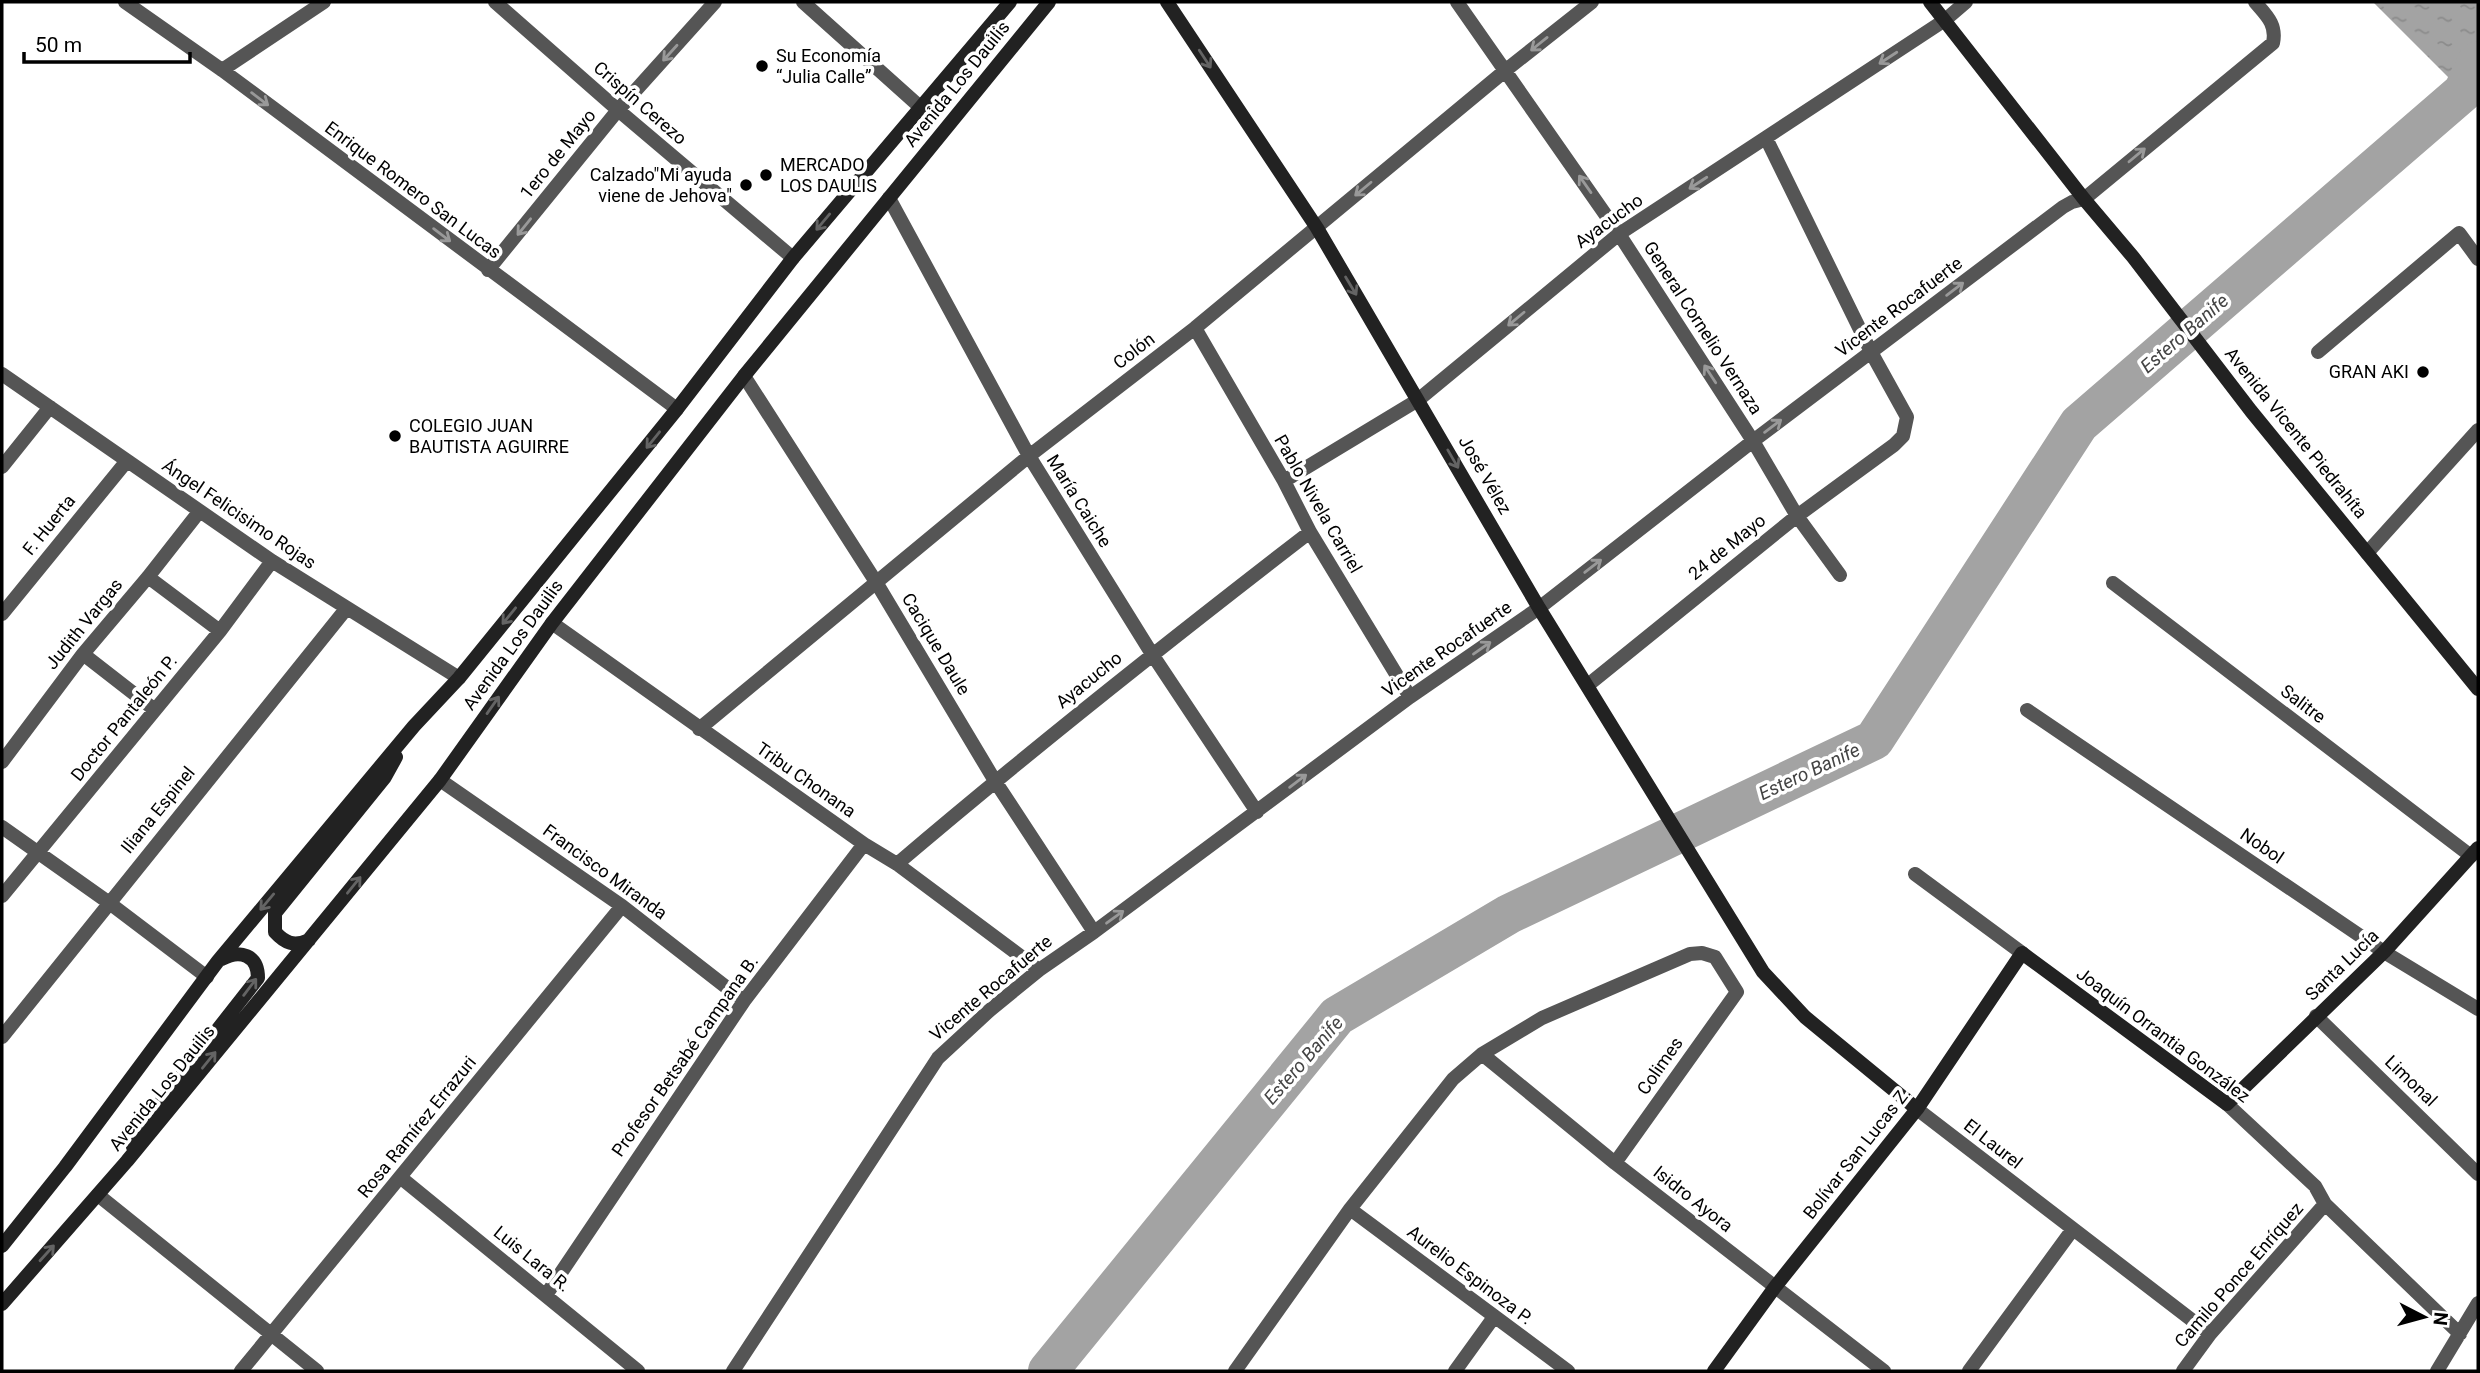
<svg xmlns="http://www.w3.org/2000/svg" width="2480" height="1373" font-family="Roboto,sans-serif">
<style>
.water{fill:url(#water-ripples)}
.lines{fill:none;stroke-linecap:round;stroke-linejoin:round}
.river{stroke:#a3a3a3;stroke-width:40}
.street{stroke:#555;stroke-width:14}
.secondary{stroke:#222;stroke-width:14}
.oneway{stroke:#999}
.oneway2{stroke:#646464}
.poi-dot{fill:#000;stroke:#fff;stroke-width:2.5}
.labels{text-anchor:middle;stroke-width:7;stroke-linejoin:round;paint-order:stroke}
.poi-label{font-size:18px;fill:#000;stroke:#fff;text-anchor:start}
.street-label{font-size:18px;fill:#000;stroke:#fff}
.water-label{font-size:19px;font-style:italic;fill:#444;stroke:#fff}
</style>
<defs>
<pattern id="water-ripples" width="26" height="14" patternUnits="userSpaceOnUse" patternTransform="scale(1.75)"><rect width="26" height="14" fill="#a3a3a3"/><path d="M2 4q2-2 4 0t4 0M15 11q2-2 4 0t4 0" fill="none" stroke="#8b8b8b"/></pattern>
</defs>
<rect width="100%" height="100%" fill="#fff"/>
<path class="water" d="M2373 2H2478V103L2463 92Z"/>
<g class="lines">
<path class="river" d="M1048 1371 1337 1016 1509 914 1874 740 2079 424 2463 92 2478 61"/>
<path class="street" d="M125 2 222 70 677 409
M495 2 618 110 793 258
M803 2 919 106
M1457 2 1619 234 1753 441 1797 516 1840 575
M222 70 324 2
M889 198 1029 456 1152 654 1257 812
M488 270 618 110 715 2
M1195 328 1284 481 1310 532 1410 697
M2318 352 2459 233 2478 259
M2 374 272 561 459 678
M744 376 876 582 995 781 1094 932
M2 467 50 407
M1284 481 1418 400 1619 234 1945 20 1966 2
M2367 553 2478 430
M148 577 220 631
M2113 583 2471 856
M2 614 126 462
M552 623 864 844 897 864 1039 970
M83 654 155 710
M1588 685 1797 516 1894 445 1903 436 1907 417 1871 352 1766 138
M2027 710 2384 952 2478 1009
M699 729 1029 456 1195 328 1506 70 1592 2
M2 762 83 654 148 577 199 512
M440 780 622 906 744 1001
M2 827 108 902 207 977
M897 864C1032 749 1170 640 1310 532
M1915 874 2022 953
M2 896 220 631 272 561
M2316 1016 2478 1174
M2 1037 346 609
M1482 1054 1615 1163 1884 1371
M2227 1104 2315 1186 2325 1204 2460 1334
M1917 1109 2210 1334
M400 1177 638 1371
M98 1195 317 1371
M1350 1209 1568 1371
M546 1295 744 1001 864 844
M241 1371 622 906
M733 1371 938 1058 990 1010 1039 970 1094 932 1410 697 1539 608 1753 441 2063 207 2072 202 2084 199 2273 43C2277 24 2266 15 2255 2
M1235 1371 1350 1209 1453 1079 1482 1054 1542 1018 1690 954 1702 953 1715 957 1737 992 1615 1163
M1455 1371 1494 1317
M1969 1371 2073 1229
M2183 1371 2210 1334 2325 1204
M2437 1371 2478 1303"/>
<path class="secondary" d="M1167 2 1317 228 1539 608 1763 972 1805 1017 1917 1109
M1930 2 2084 199 2133 257 2251 411 2478 689
M309 940C294 947 285 943 275 932V913L385 777 396 757
M133 1147 142 1126 258 978C258 955 240 949 222 959
M2 1246 65 1167 218 961 414 726 459 678 677 409 793 258 1010 2
M2 1304 127 1161 440 780 552 623 744 376 1049 2
M1714 1371 1775 1287 1917 1109 2022 953 2227 1104 2384 952 2478 848"/>
</g>
<defs><path id="oneway-shaft" d="M-6 0H5M1.5-3L5.5 0L1.5 3" fill="none" stroke-width="1.6" stroke-linecap="round" stroke-linejoin="round" transform="scale(1.75)"/></defs>
<g class="oneway">
<use href="#oneway-shaft" transform="translate(1539 44) rotate(141)"/>
<use href="#oneway-shaft" transform="translate(670 53) rotate(132)"/>
<use href="#oneway-shaft" transform="translate(1888 58) rotate(147)"/>
<use href="#oneway-shaft" transform="translate(260 99) rotate(37)"/>
<use href="#oneway-shaft" transform="translate(2137 155) rotate(-40)"/>
<use href="#oneway-shaft" transform="translate(1698 183) rotate(147)"/>
<use href="#oneway-shaft" transform="translate(1585 184) rotate(-125)"/>
<use href="#oneway-shaft" transform="translate(1363 189) rotate(140)"/>
<use href="#oneway-shaft" transform="translate(524 227) rotate(129)"/>
<use href="#oneway-shaft" transform="translate(442 235) rotate(37)"/>
<use href="#oneway-shaft" transform="translate(1955 289) rotate(-37)"/>
<use href="#oneway-shaft" transform="translate(1516 319) rotate(140)"/>
<use href="#oneway-shaft" transform="translate(1710 374) rotate(-123)"/>
<use href="#oneway-shaft" transform="translate(1773 426) rotate(-37)"/>
<use href="#oneway-shaft" transform="translate(1593 566) rotate(-38)"/>
<use href="#oneway-shaft" transform="translate(1482 648) rotate(-35)"/>
<use href="#oneway-shaft" transform="translate(1298 781) rotate(-37)"/>
<use href="#oneway-shaft" transform="translate(1115 917) rotate(-36)"/>
</g>
<g class="oneway2">
<use href="#oneway-shaft" transform="translate(1205 59) rotate(57)"/>
<use href="#oneway-shaft" transform="translate(823 222) rotate(130)"/>
<use href="#oneway-shaft" transform="translate(1351 286) rotate(59)"/>
<use href="#oneway-shaft" transform="translate(653 440) rotate(129)"/>
<use href="#oneway-shaft" transform="translate(1453 459) rotate(60)"/>
<use href="#oneway-shaft" transform="translate(509 616) rotate(129)"/>
<use href="#oneway-shaft" transform="translate(493 705) rotate(-55)"/>
<use href="#oneway-shaft" transform="translate(354 885) rotate(-51)"/>
<use href="#oneway-shaft" transform="translate(267 902) rotate(130)"/>
<use href="#oneway-shaft" transform="translate(250 987) rotate(-53)"/>
<use href="#oneway-shaft" transform="translate(209 1060) rotate(-51)"/>
<use href="#oneway-shaft" transform="translate(47 1253) rotate(-48)"/>
</g>
<g class="poi-dot">
<circle cx="762" cy="66" r="7"/>
<circle cx="766" cy="175" r="7"/>
<circle cx="746" cy="185" r="7"/>
<circle cx="2423" cy="372" r="7"/>
<circle cx="395" cy="436" r="7"/>
</g>
<g class="labels">
<g class="poi-label">
<text x="776" y="62">Su Economía<tspan x="776" dy="21">“Julia Calle”</tspan></text>
<text x="780" y="171">MERCADO<tspan x="780" dy="21">LOS DAULIS</tspan></text>
<text x="732" y="181" text-anchor="end">Calzado"Mi ayuda<tspan x="732" dy="21">viene de Jehova"</tspan></text>
<text x="2409" y="378" text-anchor="end">GRAN AKI</text>
<text x="409" y="432">COLEGIO JUAN<tspan x="409" dy="21">BAUTISTA AGUIRRE</tspan></text>
</g>
<g class="street-label">
<text transform="translate(957 84) rotate(-51)" y="6">Avenida Los Dauilis</text>
<text transform="translate(640 103) rotate(41)" y="6">Crispín Cerezo</text>
<text transform="translate(558 154) rotate(-51)" y="6">1ero de Mayo</text>
<text transform="translate(413 190) rotate(37)" y="6">Enrique Romero San Lucas</text>
<text transform="translate(1609 221) rotate(-36)" y="6">Ayacucho</text>
<text transform="translate(1899 307) rotate(-37)" y="6">Vicente Rocafuerte</text>
<text transform="translate(1703 328) rotate(57)" y="6">General Cornelio Vernaza</text>
<text transform="translate(1134 351) rotate(-38)" y="6">Colón</text>
<text transform="translate(2296 433) rotate(51)" y="6">Avenida Vicente Piedrahíta</text>
<text transform="translate(1485 475) rotate(60)" y="6">José Vélez</text>
<text transform="translate(1079 501) rotate(58)" y="6">María Caiche</text>
<text transform="translate(1318 504) rotate(60)" y="6">Pablo Nivela Carriel</text>
<text transform="translate(239 514) rotate(34)" y="6">Ángel Felicisimo Rojas</text>
<text transform="translate(49 525) rotate(-51)" y="6">F. Huerta</text>
<text transform="translate(1727 547) rotate(-39)" y="6">24 de Mayo</text>
<text transform="translate(84 624) rotate(-51)" y="6">Judith Vargas</text>
<text transform="translate(936 644) rotate(59)" y="6">Cacique Daule</text>
<text transform="translate(513 645) rotate(-54)" y="6">Avenida Los Dauilis</text>
<text transform="translate(1447 649) rotate(-35)" y="6">Vicente Rocafuerte</text>
<text transform="translate(1089 680) rotate(-39)" y="6">Ayacucho</text>
<text transform="translate(2303 704) rotate(37)" y="6">Salitre</text>
<text transform="translate(124 718) rotate(-51)" y="6">Doctor Pantaleón P.</text>
<text transform="translate(806 780) rotate(35)" y="6">Tribu Chonana</text>
<text transform="translate(158 810) rotate(-51)" y="6">Iliana Espinel</text>
<text transform="translate(2262 846) rotate(34)" y="6">Nobol</text>
<text transform="translate(605 872) rotate(36)" y="6">Francisco Miranda</text>
<text transform="translate(2342 965) rotate(-44)" y="6">Santa Lucía</text>
<text transform="translate(991 988) rotate(-40)" y="6">Vicente Rocafuerte</text>
<text transform="translate(2163 1035) rotate(37)" y="6">Joaquín Orrantia González</text>
<text transform="translate(685 1056) rotate(-55)" y="6">Profesor Betsabé Campana B.</text>
<text transform="translate(1660 1066) rotate(-55)" y="6">Colimes</text>
<text transform="translate(2411 1081) rotate(44)" y="6">Limonal</text>
<text transform="translate(162 1088) rotate(-51)" y="6">Avenida Los Dauilis</text>
<text transform="translate(417 1127) rotate(-51)" y="6">Rosa Ramírez Errazuri</text>
<text transform="translate(1993 1144) rotate(38)" y="6">El Laurel</text>
<text transform="translate(1857 1153) rotate(-52)" y="6">Bolívar San Lucas Z.</text>
<text transform="translate(1693 1199) rotate(38)" y="6">Isidro Ayora</text>
<text transform="translate(532 1259) rotate(39)" y="6">Luis Lara R.</text>
<text transform="translate(1470 1275) rotate(37)" y="6">Aurelio Espinoza P.</text>
<text transform="translate(2239 1275) rotate(-49)" y="6">Camilo Ponce Enríquez</text>
</g>
<g class="water-label">
<text transform="translate(2184 333) rotate(-41)" y="7">Estero Banife</text>
<text transform="translate(1809 771) rotate(-25)" y="7">Estero Banife</text>
<text transform="translate(1303 1060) rotate(-49)" y="7">Estero Banife</text>
</g>
</g>
<rect width="2480" height="1373" fill="none" stroke="#000000" stroke-width="7"/>
<g transform="translate(2424 1317) rotate(96)" stroke="#ffffff" stroke-width="5" paint-order="stroke">
<path d="M0-5L12 26L0 18L-12 26Z" fill="#000000"/>
<text y="-10" font-size="19" font-weight="bold" text-anchor="middle" fill="#000000">N</text>
</g>
<path d="M24 52v10h166v-10" fill="none" stroke="#000000" stroke-width="3.5"/>
<text x="35" y="52" font-size="21" fill="#000000" stroke="#ffffff" stroke-width="5" paint-order="stroke">50 m</text>
</svg>
